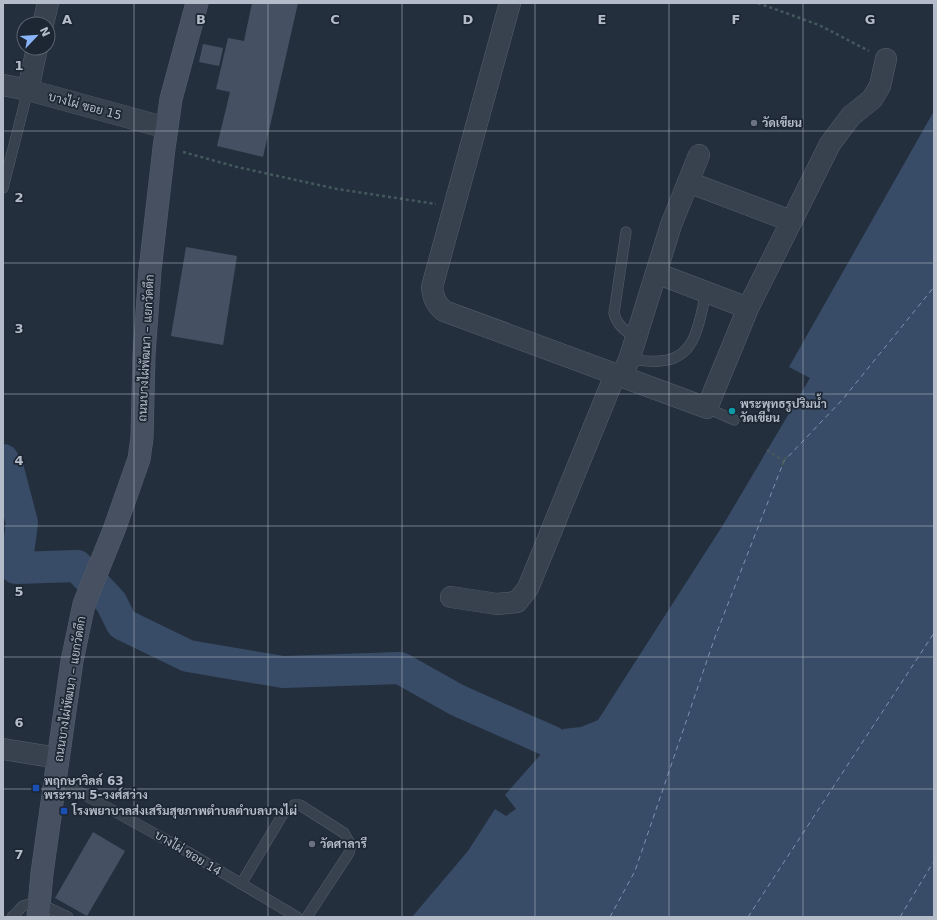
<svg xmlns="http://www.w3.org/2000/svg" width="937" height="920" font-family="'DejaVu Sans',Sarabun,sans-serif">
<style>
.water{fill:#394c67}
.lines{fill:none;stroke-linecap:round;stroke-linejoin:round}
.river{stroke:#394c67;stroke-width:32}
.ferry{stroke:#7c92b1;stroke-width:1;stroke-dasharray:5 4;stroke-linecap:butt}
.building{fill:#455162}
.lane-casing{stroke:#565f6c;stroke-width:11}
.street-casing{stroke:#565f6c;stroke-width:22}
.secondary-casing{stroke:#565f6c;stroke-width:23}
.path{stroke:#44595c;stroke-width:2.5;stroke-dasharray:3 3;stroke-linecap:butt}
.lane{stroke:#38414e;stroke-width:10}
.street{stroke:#38414e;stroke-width:21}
.secondary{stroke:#465061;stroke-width:22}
.grid{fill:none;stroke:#b4bcc9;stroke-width:1;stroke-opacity:0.55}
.worship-dot{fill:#6b7280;stroke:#1d2633;stroke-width:1.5}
.culture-dot{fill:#0f9aa8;stroke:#1d2633;stroke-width:1.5}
.transit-dot{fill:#1a4fb4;stroke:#1d2633;stroke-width:1.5}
.labels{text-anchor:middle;stroke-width:3.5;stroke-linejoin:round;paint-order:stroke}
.street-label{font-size:12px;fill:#b4bcc9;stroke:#1d2633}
.poi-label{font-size:12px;font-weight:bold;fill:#b4bcc9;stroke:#1d2633;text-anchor:start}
.grid-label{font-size:13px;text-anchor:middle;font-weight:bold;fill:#b4bcc9;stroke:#1d2633;stroke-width:3.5;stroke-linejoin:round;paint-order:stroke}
</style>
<rect width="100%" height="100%" fill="#242f3e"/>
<path class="water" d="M934 111V917H412L468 851 495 809 506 816 516 809 505 795 563 729 581 727 598 720 723 525 810 378 789 367Z"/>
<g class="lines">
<path class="river" d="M3 460 8 469 22 523 16 568 77 566 111 602 122 624 188 656 283 672 400 668 457 700 552 742 589 768"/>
<path class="ferry" d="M610 917 635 871 715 637 784 461 843 399 934 287
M748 917 934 633
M900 917 934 861"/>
</g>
<path class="building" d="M252 3H298L263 157 217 146 230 92 216 89 228 38 244 41Z
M203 44 223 48 219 66 199 62Z
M186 247 237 256 223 345 171 336Z
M93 832 125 851 87 916 55 898Z"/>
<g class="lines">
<defs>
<path id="lane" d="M3 188 28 90
M626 232 614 313C617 326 626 331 636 338
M629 360C639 360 650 362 660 361 697 359 699 321 706 293
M707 408 734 420
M56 779 188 852 297 917
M241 884 283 814 294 805H300L344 833 351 845 349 853 307 917
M12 917C16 914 19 909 23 906 37 899 56 912 68 917"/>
<path id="street" d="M510 3 432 287C433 298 436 304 444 311L707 408 748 308 830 144 851 116 872 99 880 86 886 59
M43 24 48 3
M3 85 28 90 167 128
M28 90 37 48
M688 182 791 221
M656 273 748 308
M621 377 629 360 671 225 699 155
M451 597 497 604 517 602 528 588 615 375
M3 749 58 758"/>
<path id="secondary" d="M38 917 42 873 72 661 84 604 114 530 139 459 142 438 144 355 150 270 164 148 171 99 197 3"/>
</defs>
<use href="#lane" class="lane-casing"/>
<use href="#street" class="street-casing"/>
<use href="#secondary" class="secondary-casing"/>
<path class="path" d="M758 3 819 25 869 51
M183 152 237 167 337 189 436 204
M767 450 784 461
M782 465 787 456"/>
<use href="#lane" class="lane"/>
<use href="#street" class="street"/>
<use href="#secondary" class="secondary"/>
</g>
<path class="grid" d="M134 3V917M268 3V917M402 3V917M535 3V917M669 3V917M803 3V917M3 131H934M3 263H934M3 394H934M3 526H934M3 657H934M3 789H934"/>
<g class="worship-dot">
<circle cx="754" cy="123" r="4"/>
<circle cx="312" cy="844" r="4"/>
</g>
<circle class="culture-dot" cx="732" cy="411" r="4"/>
<g class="transit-dot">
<rect x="32" y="784" width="8" height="8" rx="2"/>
<rect x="60" y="807" width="8" height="8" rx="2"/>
</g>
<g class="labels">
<g class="street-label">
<text transform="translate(85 106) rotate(15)" y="4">บางไผ่ ซอย 15</text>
<text transform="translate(146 348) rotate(-87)" y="4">ถนนบางไผ่พัฒนา – แยกวัดตึก</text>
<text transform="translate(70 689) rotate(-81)" y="4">ถนนบางไผ่พัฒนา – แยกวัดตึก</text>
<text transform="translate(188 853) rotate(31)" y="4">บางไผ่ ซอย 14</text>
</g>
<g class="poi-label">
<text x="762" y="127">วัดเขียน</text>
<text x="740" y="408">พระพุทธรูปริมน้ำ<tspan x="740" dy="14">วัดเขียน</tspan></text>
<text x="44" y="785">พฤกษาวิลล์ 63<tspan x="44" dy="14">พระราม 5-วงศ์สว่าง</tspan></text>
<text x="72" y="815">โรงพยาบาลส่งเสริมสุขภาพตำบลตำบลบางไผ่</text>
<text x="320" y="848">วัดศาลารี</text>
</g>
</g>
<g class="grid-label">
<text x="67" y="24">A</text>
<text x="201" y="24">B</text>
<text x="335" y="24">C</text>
<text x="468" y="24">D</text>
<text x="602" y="24">E</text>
<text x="736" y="24">F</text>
<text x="870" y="24">G</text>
<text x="19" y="70">1</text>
<text x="19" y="202">2</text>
<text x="19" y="333">3</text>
<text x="19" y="465">4</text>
<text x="19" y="596">5</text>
<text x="19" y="727">6</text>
<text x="19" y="859">7</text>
</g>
<rect width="937" height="920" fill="none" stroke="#b4bcc9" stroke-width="8"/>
<g transform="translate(36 36) rotate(65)"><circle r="19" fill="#1d2633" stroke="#59626f"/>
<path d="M0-3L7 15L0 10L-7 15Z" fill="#8ab4f8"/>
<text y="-6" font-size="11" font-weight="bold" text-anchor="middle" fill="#b4bcc9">N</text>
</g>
</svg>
